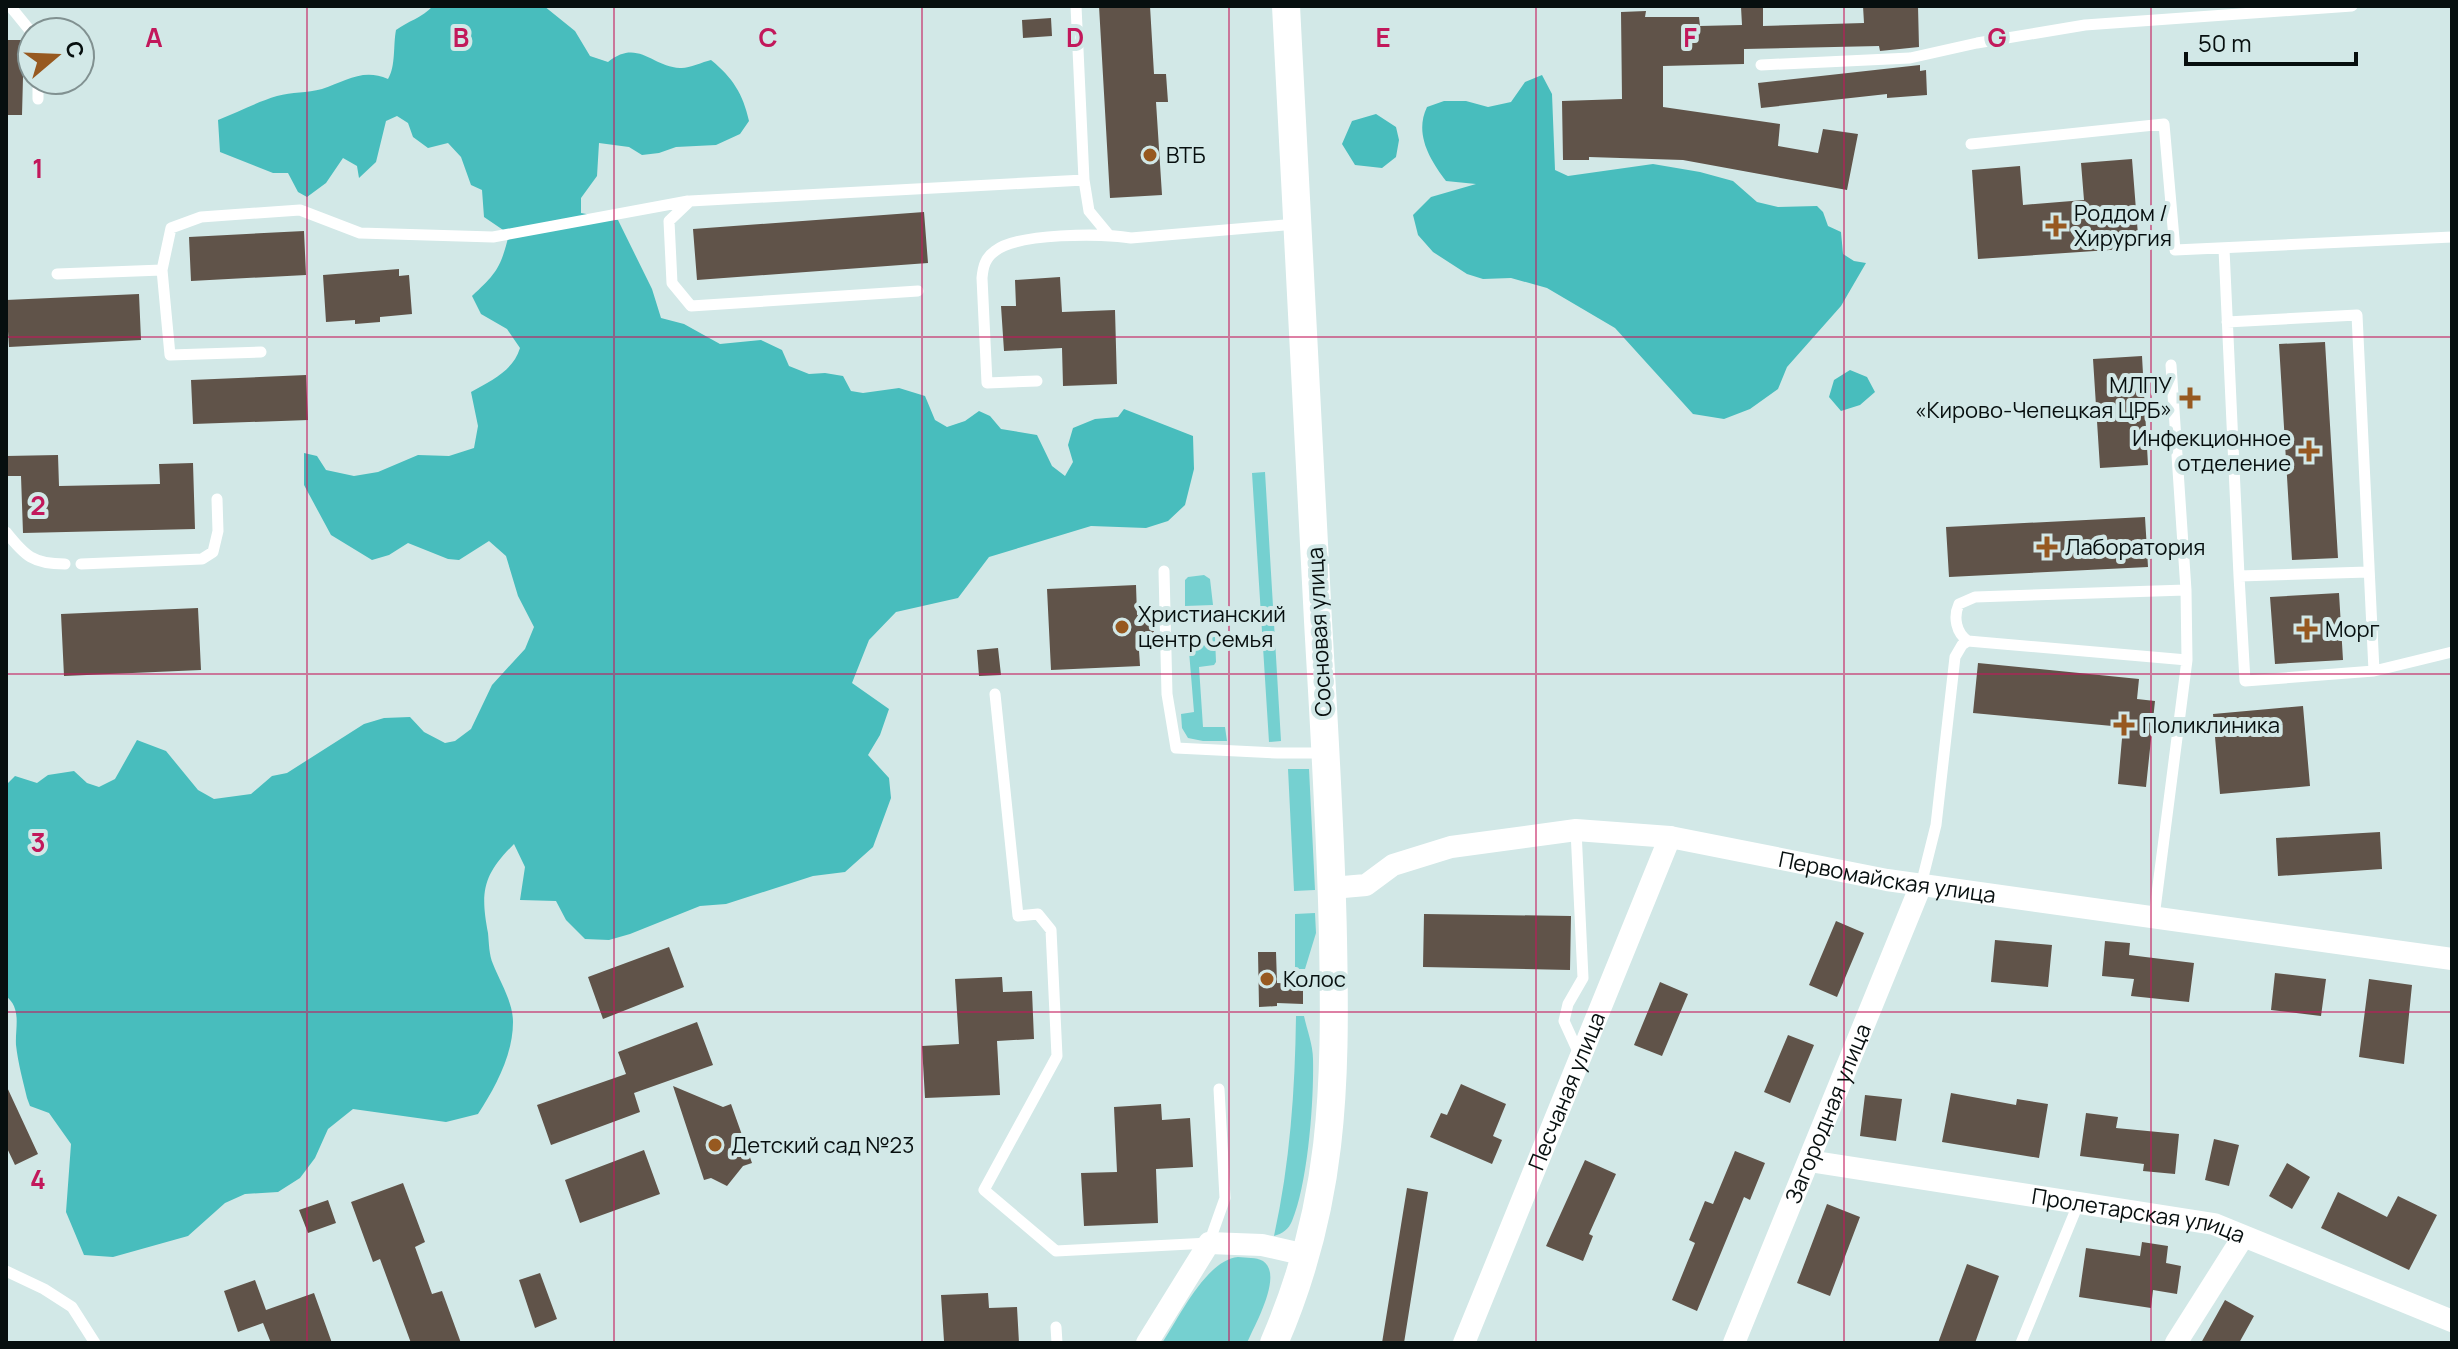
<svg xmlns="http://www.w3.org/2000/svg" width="2458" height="1349" font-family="Manrope,sans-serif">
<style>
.green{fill:#75d0d0}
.forest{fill:#48bdbd}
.building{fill:#605349}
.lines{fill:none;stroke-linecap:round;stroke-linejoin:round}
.service{stroke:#fff;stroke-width:11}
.minor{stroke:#fff;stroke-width:22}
.tertiary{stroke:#fff;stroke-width:28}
.grid{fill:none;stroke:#c2185b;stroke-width:2;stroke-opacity:0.55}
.poi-dot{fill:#975920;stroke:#d2e8e7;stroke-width:3}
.labels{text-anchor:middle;stroke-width:8;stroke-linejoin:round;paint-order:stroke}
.poi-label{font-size:22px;fill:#070f0f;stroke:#d2e8e7;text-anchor:start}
.street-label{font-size:22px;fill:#070f0f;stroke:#d2e8e7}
.grid-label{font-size:26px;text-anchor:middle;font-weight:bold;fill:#c2185b;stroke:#d2e8e7;stroke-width:8;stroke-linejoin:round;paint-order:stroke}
</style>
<rect width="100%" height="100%" fill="#d2e8e7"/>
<path class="green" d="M1265 472 1281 741 1269 742 1252 473Z
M1204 575 1210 579 1213 605 1185 606V580L1188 577Z
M1215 637 1216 662 1214 665 1199 667 1203 727H1225L1227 741H1203L1188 738 1182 728 1181 714 1194 712 1188 639Z
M1288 769H1309L1315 890 1294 891Z
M1315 913 1316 933 1305 969H1295V914Z
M1296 1016H1304C1307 1030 1313 1045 1313 1059 1314 1101 1308 1183 1292 1221 1289 1229 1282 1234 1274 1236 1290 1163 1295 1091 1296 1016Z
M1238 1257C1246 1258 1256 1257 1263 1261 1284 1275 1254 1326 1247 1343H1162C1179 1318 1206 1260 1238 1257Z"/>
<path class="forest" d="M433 6H544L575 31 590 56 608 62C638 38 652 67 680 68 688 69 702 62 711 60 733 78 743 94 749 121L740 134 716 145 676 147 659 153 642 155 629 147 599 143 597 176 581 198V213L618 220 652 289 661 318 684 324 720 344 761 340 782 350 789 366 809 374 825 373 843 376 851 391 863 393 899 388 925 396 935 420 947 427 965 421 979 411 990 416 1001 429 1037 435 1052 466 1065 476 1073 462 1068 445 1073 428 1095 419 1118 417 1124 409 1193 436 1194 469 1185 505 1168 521 1146 528 1091 526 989 557 958 598 896 612 869 640 852 683 889 709 880 735 868 755 889 778 891 798 873 847 845 872 813 876 726 904 700 906 630 934 609 940 585 939 566 920 556 901 520 900 525 867 514 844C483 875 480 891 488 933 489 943 489 955 493 964 500 982 513 1002 513 1022 513 1055 495 1088 478 1114L446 1122 353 1109 328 1129 315 1158 300 1178 278 1192 245 1194 225 1203 188 1236 113 1257 84 1255 66 1212 71 1144 49 1113 30 1106 27 1098C23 1081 18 1063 16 1045 15 1027 22 1009 6 996V785L15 776 37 783 48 775 74 771 87 783 99 787 115 779 137 740 166 751 198 790 214 799 251 794 272 776 287 773 364 724 384 718 410 717 424 732 445 743 455 741 471 729 492 685 525 649 534 627 518 596 506 556 489 541 459 560 448 559 408 543 389 555 372 560 331 535 304 485V453L317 456 326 470 354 476 378 472 418 455 449 456 474 448 478 426 471 392C492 380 513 371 520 348L507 329 481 314 472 296C497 273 501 267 509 234L484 217 482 190 471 185 461 157 448 143 428 148 413 137 408 123 397 116 386 121 376 162 359 178 357 166 343 158 326 183 307 197 298 192 288 173H273L220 152 218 120C238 112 257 102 277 96 292 92 307 93 322 89 346 81 363 68 388 79 396 66 393 45 396 30 408 21 422 18 433 6Z
M1542 75 1552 94 1555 170 1568 176 1653 164 1700 172 1733 181 1757 202 1778 207 1817 206 1823 212 1828 226 1841 232 1843 254 1854 261 1866 263 1841 306 1787 367 1778 389 1750 409 1724 419 1693 414 1615 328 1547 288 1511 278 1483 279 1467 274 1433 252 1418 235 1413 215 1431 197 1476 184 1446 181C1430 160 1414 134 1427 107L1444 101H1466L1488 107 1511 102 1525 82Z
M1376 114 1396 127 1399 140 1396 157 1382 168 1355 165 1342 144 1352 121Z
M1850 370 1867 377 1875 392 1860 405 1841 411 1829 397 1834 380Z"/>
<path class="building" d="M1099 6H1150L1154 74H1166L1168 102H1156L1162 195 1110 198Z
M1863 6H1918L1919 47 1880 51 1879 46 1744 49V64L1663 66V107L1780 124 1778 146 1818 153 1823 129 1858 134 1847 190 1683 160 1589 157V160H1563L1562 101 1622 99 1621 12 1646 11 1645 17H1699L1700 26 1742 25 1741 7H1763V26L1864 23Z
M1051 18 1052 36 1023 38 1022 20Z
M6 40H24L22 115H6Z
M1920 65V71L1926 70 1927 95 1887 98V94L1761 108 1758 83Z
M2132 159 2139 248 1978 259 1972 170 2020 166 2023 205 2084 200 2081 163Z
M924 212 928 263 697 280 693 229Z
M304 231 306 275 191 281 189 237Z
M399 269V276L409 275 412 314 380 317V322L355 324V320L326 322 323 275Z
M1060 277 1062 312 1115 310 1117 384 1063 386 1062 348 1004 351 1001 306H1016L1015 280Z
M139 294 141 340 9 347 6 300Z
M2325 342 2338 558 2292 560 2279 344Z
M2142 356 2148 465 2100 468 2093 359Z
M306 375 308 420 193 424 191 380Z
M58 455 59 486 160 484 159 464 193 463 195 529 23 533 21 476H6V456Z
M2145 517 2148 567 1949 577 1946 527Z
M1136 585 1137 615 1153 614 1154 635H1138L1140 666 1051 670 1047 589Z
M2339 593 2343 660 2275 664 2270 597Z
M198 608 201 670 64 676 61 614Z
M998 648 1001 675 979 676 977 650Z
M1978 663 2139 679 2137 699 2155 701 2146 787 2118 784 2123 727 1973 713Z
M2303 706 2310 786 2220 794 2213 714Z
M2380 832 2382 869 2278 876 2276 838Z
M1424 914 1571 916 1570 970 1423 967Z
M1836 921 1864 933 1837 997 1809 985Z
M1995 940 2052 945 2048 987 1991 982Z
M2105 941 2130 943 2129 955 2194 963 2189 1002 2131 996 2134 979 2102 976Z
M669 947 684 987 603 1019 588 977Z
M1258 952H1276L1277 983 1303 984V1004L1277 1003V1006L1259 1007Z
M2275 973 2326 979 2321 1016 2271 1010Z
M1002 977 1003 992 1032 991 1034 1039 997 1041 1000 1095 925 1098 922 1046 959 1044 955 979Z
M2369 979 2412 985 2404 1064 2359 1057Z
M1660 982 1688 994 1662 1056 1634 1045Z
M697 1022 713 1065 634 1093 640 1112 551 1145 537 1105 626 1074 618 1052Z
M1788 1035 1814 1045 1790 1103 1764 1092Z
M1461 1084 1506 1104 1493 1136 1502 1140 1492 1164 1430 1137 1441 1113 1447 1115Z
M6 1085 38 1154 15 1165 6 1146Z
M673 1086 723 1107 731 1104 752 1163 743 1166 727 1186 711 1178 704 1180Z
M1951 1093 2016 1105 2017 1099 2048 1104 2039 1158 1942 1142Z
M1865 1095 1902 1099 1896 1141 1860 1136Z
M1161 1104 1162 1120 1190 1118 1193 1167 1156 1169 1158 1223 1084 1226 1081 1173 1117 1172 1114 1107Z
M2086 1113 2118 1117 2116 1128 2179 1134 2175 1174 2143 1171 2144 1164 2080 1156Z
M2214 1139 2239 1145 2229 1186 2205 1180Z
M644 1150 660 1194 580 1223 565 1180Z
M1735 1151 1765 1163 1750 1200 1744 1197 1697 1311 1672 1300 1695 1243 1689 1240 1705 1201 1713 1204Z
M1585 1160 1616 1174 1589 1234 1593 1236 1583 1261 1546 1246Z
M2287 1163 2310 1177 2292 1209 2269 1196Z
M403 1183 425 1242 415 1247 432 1294 442 1291 461 1343H411L380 1259 373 1262 351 1202Z
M1407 1188 1428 1192 1404 1343H1382Z
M2338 1192 2387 1217 2398 1196 2437 1215 2409 1270 2321 1228Z
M328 1200 336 1223 308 1233 299 1210Z
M1827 1204 1860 1217 1830 1296 1797 1283Z
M2142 1242 2168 1246 2166 1263 2181 1266 2177 1294 2153 1290 2151 1308 2079 1297 2086 1248 2140 1256Z
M1967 1264 1999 1276 1975 1343H1938Z
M540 1273 557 1319 535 1328 519 1280Z
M255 1280 266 1310 314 1293 332 1343H271L263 1323 238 1332 224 1291Z
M988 1293 989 1308 1017 1307 1019 1343 944 1341 941 1295Z
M2225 1300 2254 1316 2239 1343H2201Z"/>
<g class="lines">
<path class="service" d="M10 6 32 33
M1076 6 1084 180 1089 211 1108 234
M1761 65 1910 58 1977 43 2085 25 2352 6
M38 99V80
M1971 144 2164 124 2175 250 2452 237
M2224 249 2239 576
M162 270 170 355 261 352
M57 274 162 270 171 228 201 217 300 210 360 233 493 237 688 201
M918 291 691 306 672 283 669 221 690 201 1084 180
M2227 322 2357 315 2374 671
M1037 381 987 383 982 278C983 267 985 258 995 251 1017 233 1103 233 1131 238L1296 224
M6 532C25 556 33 564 65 564
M81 564 202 559 213 552 218 531 217 499
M1164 571 1167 694 1176 748 1277 753H1325
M2368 572 2239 576 2245 681 2374 671 2452 652
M1968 641 2187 660
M995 694 1018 916 1038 914 1051 930 1057 1056 984 1190 1056 1251 1209 1243 1225 1198 1219 1089
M1576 830 1583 978 1568 1004 1564 1021 1580 1056
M1921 885 1936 825 1955 657 1962 645 1968 641C1956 633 1953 617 1959 604L1975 597 2186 590
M2154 917 2187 660 2186 590 2171 365
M6 1271 44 1289 72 1307 95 1343
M1056 1327 1057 1343
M2021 1343 2079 1202"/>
<g class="minor">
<path id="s1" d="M1332 888 1366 885 1393 865 1451 847 1576 830 1670 837 1887 880 2452 959"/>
<path id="s2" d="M1809 1161 2214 1224 2452 1321"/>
<path d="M1147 1343 1209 1243 1262 1245 1306 1255"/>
<path id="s3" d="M1464 1343 1670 837"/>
<path id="s4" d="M1734 1343 1921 885"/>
<path d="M2176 1343 2243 1237"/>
</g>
<path class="tertiary" d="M1274 1343C1334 1205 1336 1087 1333 939 1331 833 1324 727 1318 621 1307 416 1297 211 1286 6"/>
</g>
<path class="grid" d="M307 6V1343M614 6V1343M922 6V1343M1229 6V1343M1536 6V1343M1844 6V1343M2151 6V1343M6 337H2452M6 674H2452M6 1012H2452"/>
<g class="poi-dot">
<circle cx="1150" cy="155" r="8"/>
<path d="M2052 214h8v8h8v8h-8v8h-8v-8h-8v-8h8z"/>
<path d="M2186 386h8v8h8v8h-8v8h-8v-8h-8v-8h8z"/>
<path d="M2305 439h8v8h8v8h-8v8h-8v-8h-8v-8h8z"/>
<path d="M2043 535h8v8h8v8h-8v8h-8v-8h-8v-8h8z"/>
<circle cx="1122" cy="627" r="8"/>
<path d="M2303 617h8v8h8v8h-8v8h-8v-8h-8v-8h8z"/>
<path d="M2120 713h8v8h8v8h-8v8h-8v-8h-8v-8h8z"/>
<circle cx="1267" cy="979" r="8"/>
<circle cx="715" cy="1145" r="8"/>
</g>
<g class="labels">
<g class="poi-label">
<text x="1166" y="163">ВТБ</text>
<text x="2074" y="221">Роддом /<tspan x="2074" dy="25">Хирургия</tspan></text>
<text x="2172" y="393" text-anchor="end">МЛПУ<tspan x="2172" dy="25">«Кирово-Чепецкая ЦРБ»</tspan></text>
<text x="2291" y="446" text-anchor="end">Инфекционное<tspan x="2291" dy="25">отделение</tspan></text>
<text x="2065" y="555">Лаборатория</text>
<text x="1138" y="622">Христианский<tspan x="1138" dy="25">центр Семья</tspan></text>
<text x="2325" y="637">Морг</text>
<text x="2142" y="733">Поликлиника</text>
<text x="1283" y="987">Колос</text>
<text x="731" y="1153">Детский сад №23</text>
</g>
<g class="street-label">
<text transform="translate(1319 632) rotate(-93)" y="8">Сосновая улица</text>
<text dy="8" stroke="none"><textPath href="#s1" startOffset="570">Первомайская улица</textPath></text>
<text dy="8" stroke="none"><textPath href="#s3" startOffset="272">Песчаная улица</textPath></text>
<text dy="8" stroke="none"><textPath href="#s4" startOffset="248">Загородная улица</textPath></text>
<text dy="8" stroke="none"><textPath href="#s2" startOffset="334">Пролетарская улица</textPath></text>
</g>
</g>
<g class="grid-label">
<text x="154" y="47">A</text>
<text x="461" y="47">B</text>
<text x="768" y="47">C</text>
<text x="1075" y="47">D</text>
<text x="1383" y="47">E</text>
<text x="1690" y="47">F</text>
<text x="1997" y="47">G</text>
<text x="38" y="178">1</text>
<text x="38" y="515">2</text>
<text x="38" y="852">3</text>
<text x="38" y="1189">4</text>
</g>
<rect width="2458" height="1349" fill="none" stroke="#070f0f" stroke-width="16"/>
<g transform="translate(56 56) rotate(71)"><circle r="38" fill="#d2e8e7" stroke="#819191" stroke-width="2"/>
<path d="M0-6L14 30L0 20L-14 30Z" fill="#975920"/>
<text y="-12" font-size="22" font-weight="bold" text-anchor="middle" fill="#070f0f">С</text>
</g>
<path d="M2186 52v12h170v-12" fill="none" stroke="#070f0f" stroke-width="4"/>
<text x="2198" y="52" font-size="24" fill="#070f0f" stroke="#d2e8e7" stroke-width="6" paint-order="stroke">50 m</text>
</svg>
